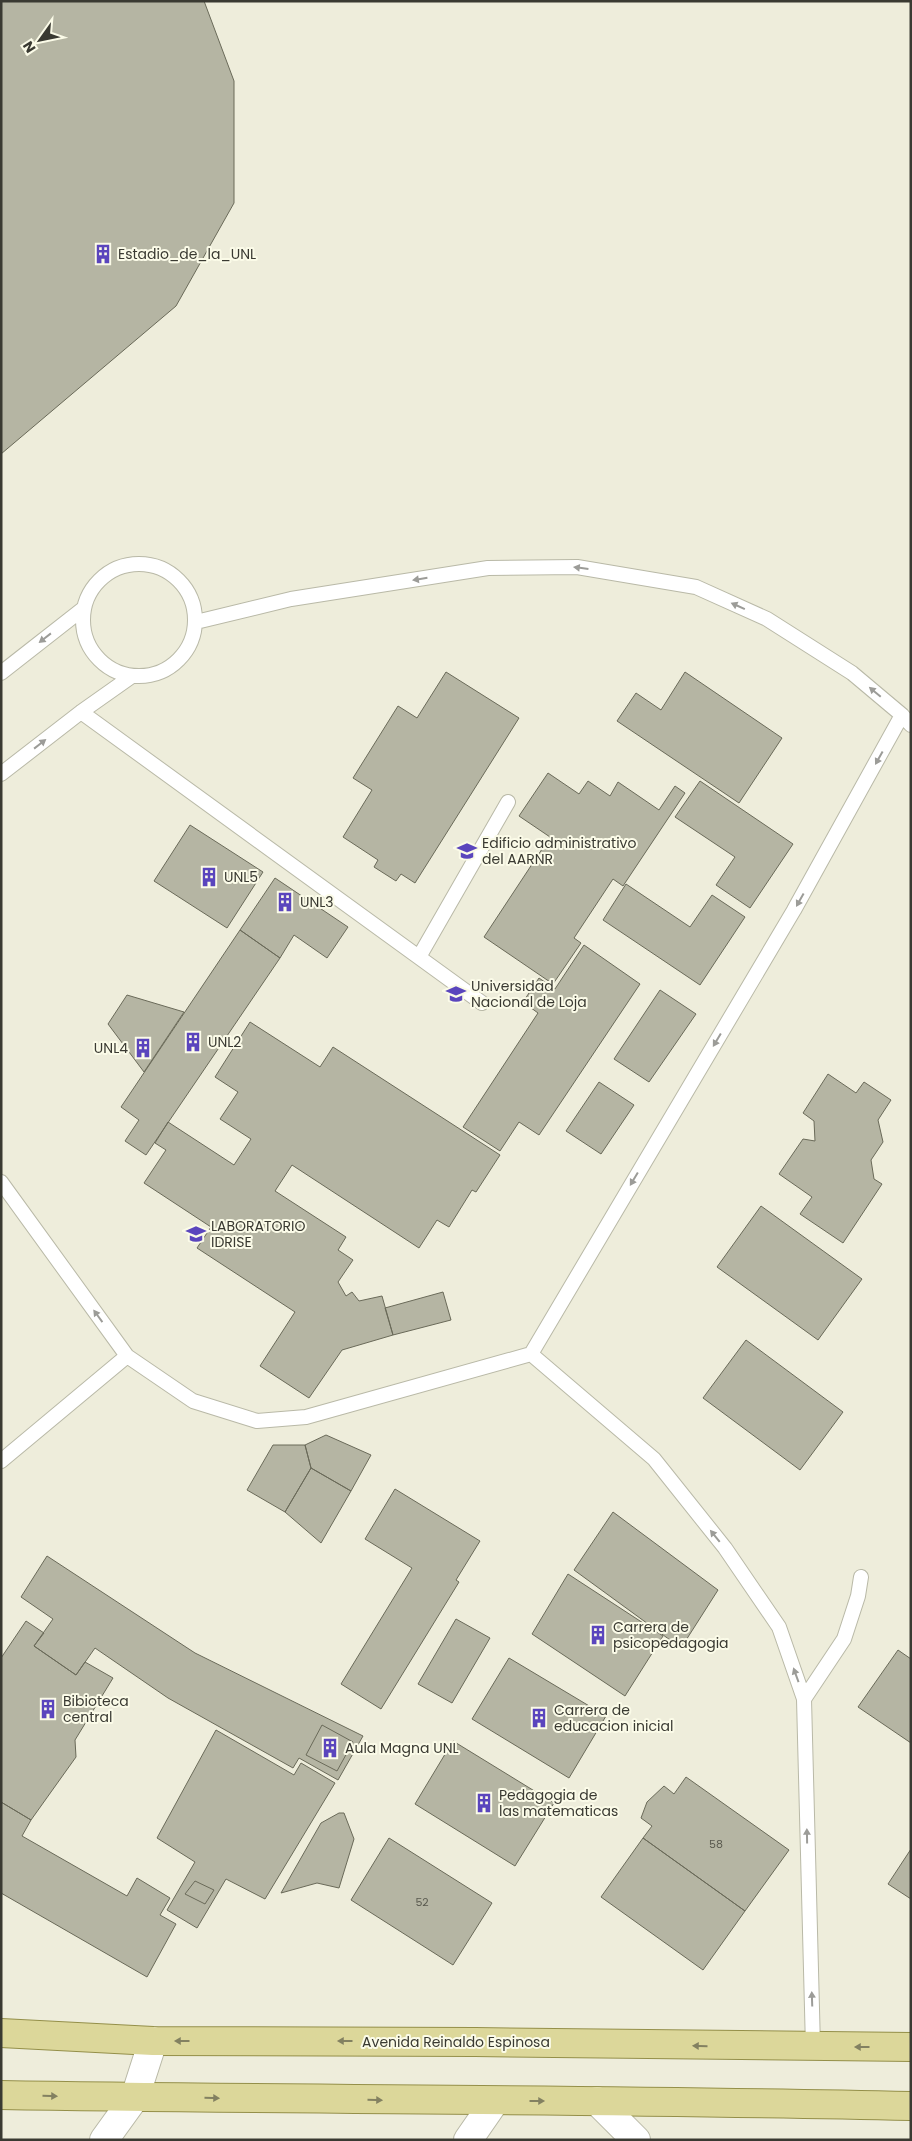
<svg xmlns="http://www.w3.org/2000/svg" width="912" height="2141" font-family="Poppins,sans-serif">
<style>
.building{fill:#b5b5a3;stroke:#6a6a59}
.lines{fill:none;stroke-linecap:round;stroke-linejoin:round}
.service-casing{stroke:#b9b9a7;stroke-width:16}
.minor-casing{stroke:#b9b9a7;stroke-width:30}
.tertiary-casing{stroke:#b9b9a7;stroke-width:30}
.primary-casing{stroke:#948f49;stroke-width:30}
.service{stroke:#fff;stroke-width:14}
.minor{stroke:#fff;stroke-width:28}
.tertiary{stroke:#fff;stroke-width:28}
.primary{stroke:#dcd79a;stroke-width:28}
.oneway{fill:#9c9c98}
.oneway2{fill:#838161}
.labels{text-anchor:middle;stroke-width:4;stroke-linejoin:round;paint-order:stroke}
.number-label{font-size:11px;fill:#59594e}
.poi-label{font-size:14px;fill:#3a3a32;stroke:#fbfbe8;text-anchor:start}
.street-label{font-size:14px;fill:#3a3a32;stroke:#fbfbe8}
</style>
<rect width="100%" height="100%" fill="#eeeddb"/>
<path class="building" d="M1 1H204L234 81V203L176 306 1 454Z
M446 672 519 718 415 883 401 874 396 881 374 867 378 860 343 837 372 790 353 778 398 706 417 718Z
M685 672 782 738 739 803 617 721 636 693 661 710Z
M548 773 579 794 588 781 610 796 618 782 659 810 675 786 685 793 623 886 613 879 574 938 581 943 553 984 484 937 550 837 519 816Z
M700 781 793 844 750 908 716 885 735 857 675 817Z
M190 825 263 872 227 928 154 881Z
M275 878 348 927 327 958 294 935 280 958 240 930Z
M626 884 690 927 712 895 745 917 700 985 603 920Z
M240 930 280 958 146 1155 125 1141 139 1120 121 1107Z
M584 945 640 984 539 1135 519 1122 500 1151 463 1127 538 1013 523 1002 539 978 555 989Z
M660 990 696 1014 649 1082 614 1059Z
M127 995 184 1012 144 1072 108 1024Z
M250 1022 320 1067 333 1047 500 1155 476 1192 472 1190 449 1227 437 1220 419 1248 292 1165 275 1191 346 1237 338 1250 353 1260 338 1282 346 1296 352 1292 359 1301 382 1296 393 1335 342 1350 309 1398 260 1366 295 1312 197 1248 211 1227 144 1183 166 1150 155 1143 168 1122 234 1165 251 1139 220 1119 238 1092 215 1077Z
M828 1074 856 1093 864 1082 891 1100 878 1120 883 1142 871 1160 874 1179 882 1184 843 1243 800 1214 812 1197 779 1174 803 1139 815 1141 814 1121 803 1113Z
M599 1082 634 1105 601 1154 566 1131Z
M761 1206 862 1279 818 1340 717 1267Z
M443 1292 451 1320 393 1335 385 1308Z
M746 1340 843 1412 800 1470 703 1398Z
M326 1435 371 1455 351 1491 311 1468 305 1445Z
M273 1445H305L311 1468 285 1512 247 1490Z
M311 1468 351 1491 321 1543 285 1512Z
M395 1489 480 1541 456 1580 459 1582 381 1709 341 1684 412 1568 365 1539Z
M613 1512 718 1590 681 1648 574 1570Z
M47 1556 195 1653 363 1736 338 1780 299 1758 293 1768 168 1698 95 1648 76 1675 34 1646 53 1619 21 1597Z
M568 1574 663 1636 625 1696 532 1634Z
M456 1619 490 1638 452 1703 418 1684Z
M26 1621 44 1633 34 1646 76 1675 85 1662 113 1678 75 1740 76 1757 31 1820 1 1802V1658Z
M898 1650 911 1659V1743L858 1707Z
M509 1658 606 1716 569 1778 472 1719Z
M322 1725 353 1742 337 1771 306 1755Z
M216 1730 294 1775 301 1763 335 1783 265 1899 226 1879 197 1928 167 1910 195 1862 157 1838Z
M453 1741 554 1803 515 1866 415 1804Z
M686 1777 789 1850 745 1911 643 1838 652 1826 641 1818 647 1802 664 1786 674 1794Z
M1 1802 31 1820 22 1836 127 1896 137 1878 170 1898 160 1915 176 1924 147 1977 1 1893Z
M339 1813H344L354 1839 339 1888 317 1883 281 1893 321 1823Z
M389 1838 492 1903 453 1965 351 1900Z
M643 1838 745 1911 703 1970 601 1897Z
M911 1849V1899L888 1884Z
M195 1881 214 1890 205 1904 185 1894Z"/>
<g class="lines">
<defs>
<path id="service" d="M83 620a56 56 0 1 1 112 0a56 56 0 1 1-112 0Z
M196 622 291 599 488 568 577 567 696 587 767 619 852 673 902 715 911 725
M1 673 84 608
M81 712 482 1003
M1 774 81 712 132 676
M419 957 508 802
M1 1182 127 1356 193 1401 257 1421 306 1417 531 1354 794 910 902 715
M531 1354 654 1459 725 1548 779 1627 804 1699 813 2047
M1 1461 127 1356
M804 1699 844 1639 858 1596 861 1577"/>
<path id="minor" d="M104 2140 135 2097 153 2041
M468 2140 495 2101"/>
<path id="tertiary" d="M597 2101 636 2140"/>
<path id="primary" d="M1 2033 153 2041 475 2042 911 2047
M1 2095C304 2100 608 2099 911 2106"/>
</defs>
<use href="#service" class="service-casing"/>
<use href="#minor" class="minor-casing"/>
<use href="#tertiary" class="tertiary-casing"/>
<use href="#primary" class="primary-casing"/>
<use href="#service" class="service"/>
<use href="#minor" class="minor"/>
<use href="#tertiary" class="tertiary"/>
<use href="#primary" class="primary"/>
</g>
<defs><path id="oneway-solid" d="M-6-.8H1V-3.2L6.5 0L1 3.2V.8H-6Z" transform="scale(1.25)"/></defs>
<g class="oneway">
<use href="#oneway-solid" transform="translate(581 568) rotate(-173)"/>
<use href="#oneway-solid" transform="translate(420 579) rotate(171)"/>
<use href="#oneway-solid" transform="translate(738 606) rotate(-156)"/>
<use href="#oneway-solid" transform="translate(45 638) rotate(142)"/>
<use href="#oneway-solid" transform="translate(875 692) rotate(-140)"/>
<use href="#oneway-solid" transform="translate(40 744) rotate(-38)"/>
<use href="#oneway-solid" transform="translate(879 758) rotate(119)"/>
<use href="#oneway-solid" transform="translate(800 900) rotate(119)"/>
<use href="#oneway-solid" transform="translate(717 1040) rotate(121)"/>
<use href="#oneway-solid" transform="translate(634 1179) rotate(121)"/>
<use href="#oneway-solid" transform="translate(98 1316) rotate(-126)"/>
<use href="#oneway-solid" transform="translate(715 1536) rotate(-129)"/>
<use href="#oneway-solid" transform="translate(796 1675) rotate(-110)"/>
<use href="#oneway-solid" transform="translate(807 1836) rotate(-91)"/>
<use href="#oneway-solid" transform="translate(812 1999) rotate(-92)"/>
</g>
<g class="oneway2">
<use href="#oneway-solid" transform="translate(182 2041) rotate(-180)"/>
<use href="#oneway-solid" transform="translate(345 2041) rotate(-180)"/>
<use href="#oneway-solid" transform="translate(700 2046) rotate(-179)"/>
<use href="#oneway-solid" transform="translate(862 2047) rotate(180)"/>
<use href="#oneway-solid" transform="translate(50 2096) rotate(1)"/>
<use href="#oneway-solid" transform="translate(212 2098) rotate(1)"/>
<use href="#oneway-solid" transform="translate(375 2100) rotate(1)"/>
<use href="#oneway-solid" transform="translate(537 2101)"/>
</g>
<defs>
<symbol id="building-bare" viewBox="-9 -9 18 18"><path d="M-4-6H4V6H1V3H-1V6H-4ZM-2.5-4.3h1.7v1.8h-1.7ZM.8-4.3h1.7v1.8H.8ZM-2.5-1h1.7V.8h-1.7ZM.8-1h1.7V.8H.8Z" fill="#5a45bd" stroke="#fbfbe8" stroke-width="2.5" paint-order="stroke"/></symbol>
<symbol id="school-bare" viewBox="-9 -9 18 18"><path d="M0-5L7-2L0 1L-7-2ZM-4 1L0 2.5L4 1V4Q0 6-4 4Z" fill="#5a45bd" stroke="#fbfbe8" stroke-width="2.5" paint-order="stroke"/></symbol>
<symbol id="university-bare" viewBox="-9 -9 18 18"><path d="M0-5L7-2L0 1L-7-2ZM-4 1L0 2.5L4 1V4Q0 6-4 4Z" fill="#5a45bd" stroke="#fbfbe8" stroke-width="2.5" paint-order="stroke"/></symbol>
</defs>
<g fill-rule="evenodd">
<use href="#building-bare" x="89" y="240" width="28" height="28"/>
<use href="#school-bare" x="453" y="837" width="28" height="28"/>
<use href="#building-bare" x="195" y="863" width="28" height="28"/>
<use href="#building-bare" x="271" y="888" width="28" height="28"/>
<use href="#university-bare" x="442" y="980" width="28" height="28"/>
<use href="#building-bare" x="179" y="1028" width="28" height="28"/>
<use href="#building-bare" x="129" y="1034" width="28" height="28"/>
<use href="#university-bare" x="182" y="1220" width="28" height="28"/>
<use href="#building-bare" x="584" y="1621" width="28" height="28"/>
<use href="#building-bare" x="34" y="1695" width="28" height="28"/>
<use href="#building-bare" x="525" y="1704" width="28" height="28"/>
<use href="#building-bare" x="316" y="1734" width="28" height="28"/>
<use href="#building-bare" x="470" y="1789" width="28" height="28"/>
</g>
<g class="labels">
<g class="number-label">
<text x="716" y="1848">58</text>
<text x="422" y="1906">52</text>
</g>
<g class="poi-label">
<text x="118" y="259">Estadio_de_la_UNL</text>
<text x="482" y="848">Edificio administrativo<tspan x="482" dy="16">del AARNR</tspan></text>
<text x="224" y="882">UNL5</text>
<text x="300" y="907">UNL3</text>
<text x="471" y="991">Universidad<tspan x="471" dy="16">Nacional de Loja</tspan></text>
<text x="208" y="1047">UNL2</text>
<text x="128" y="1053" text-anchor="end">UNL4</text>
<text x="211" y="1231">LABORATORIO<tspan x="211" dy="16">IDRISE</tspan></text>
<text x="613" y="1632">Carrera de<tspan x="613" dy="16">psicopedagogia</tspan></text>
<text x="63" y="1706">Bibioteca<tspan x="63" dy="16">central</tspan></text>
<text x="554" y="1715">Carrera de<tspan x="554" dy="16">educacion inicial</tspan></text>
<text x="345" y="1753">Aula Magna UNL</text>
<text x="499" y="1800">Pedagogia de<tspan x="499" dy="16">las matematicas</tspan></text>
</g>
<g class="street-label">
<text x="456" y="2047">Avenida Reinaldo Espinosa</text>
</g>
</g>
<rect width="912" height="2141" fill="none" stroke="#3a3a32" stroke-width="5"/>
<g transform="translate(40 40) rotate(237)" stroke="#fbfbe8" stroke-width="4" paint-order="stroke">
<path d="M0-4L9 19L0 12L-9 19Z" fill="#3a3a32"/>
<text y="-8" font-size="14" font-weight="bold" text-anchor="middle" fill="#3a3a32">N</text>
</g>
</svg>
